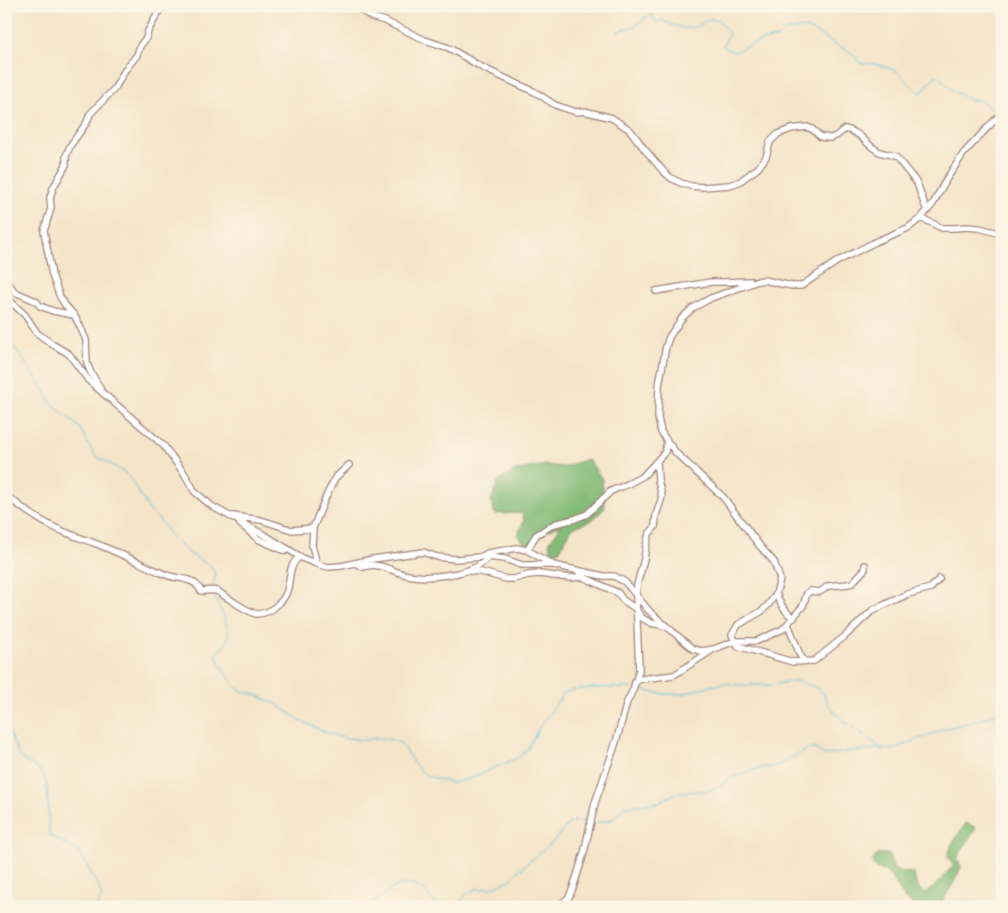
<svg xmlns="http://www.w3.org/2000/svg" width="1008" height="913" font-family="'Patrick Hand',sans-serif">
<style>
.forest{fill:#84bb78;stroke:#676d52}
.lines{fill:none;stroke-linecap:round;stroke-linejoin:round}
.stream{stroke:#5cbeda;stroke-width:1}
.minor-casing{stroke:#9f827a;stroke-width:8}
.minor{stroke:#fff;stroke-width:5.5}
</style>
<rect width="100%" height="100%" fill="#fcf5e5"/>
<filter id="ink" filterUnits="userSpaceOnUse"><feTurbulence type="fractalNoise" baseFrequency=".02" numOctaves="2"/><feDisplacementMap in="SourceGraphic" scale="10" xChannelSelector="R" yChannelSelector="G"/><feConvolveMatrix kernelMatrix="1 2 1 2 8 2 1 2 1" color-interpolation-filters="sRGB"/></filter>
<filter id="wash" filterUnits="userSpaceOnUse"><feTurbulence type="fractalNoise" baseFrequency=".0096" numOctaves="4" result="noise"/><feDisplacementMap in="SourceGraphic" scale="20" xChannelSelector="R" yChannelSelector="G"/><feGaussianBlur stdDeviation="1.12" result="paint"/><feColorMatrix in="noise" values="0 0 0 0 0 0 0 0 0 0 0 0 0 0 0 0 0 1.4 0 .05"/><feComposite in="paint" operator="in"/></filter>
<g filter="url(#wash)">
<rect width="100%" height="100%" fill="#f4e5c9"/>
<path class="forest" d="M588 459 602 479 605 508 592 520 572 528 560 550 552 552 549 543 561 526C546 528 538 538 529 549L518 535 524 520 522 513 495 514 491 501 498 482 515 471 545 465 564 467Z
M966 823 976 828 957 858 961 867 953 884 939 907H917L905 899 894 881 887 872 874 867 872 861 878 854H889L893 869 900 872 913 873 917 886 924 894 933 888 954 865 948 857 951 846Z"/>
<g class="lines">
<path class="stream" d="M618 32C623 28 628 29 634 26 641 23 644 16 652 15L656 23 662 20 672 25 684 28H691L700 25 709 19H718L729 34 723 46 727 49 735 52C746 46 764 39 777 38L784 31 806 28 817 33 837 46 847 50 855 56 858 61 861 63 876 64 897 71 915 89 921 93 935 76H938L953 91 965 97 970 101C985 95 985 110 994 108 997 107 999 105 1002 104
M6 345 15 348 43 388 51 403 80 428 91 449 96 456 127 474 150 511 163 524 169 534 187 552 212 567 215 575 214 584 212 588
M214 594C218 606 234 631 226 643 224 647 220 649 217 652V658L225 673 239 690 254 694 278 705 301 721 330 734 345 738 365 740 380 738 396 741 401 744 414 764 425 775 433 778 453 783 469 779 521 756 528 748 539 728 564 693C580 686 613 688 631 688
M635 688H640L650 692 665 694H682L706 687 726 683 735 685H772L790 681H797L817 688 823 693 828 704 842 720 859 731 878 746 884 749
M6 727C10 733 18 755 21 758 29 765 41 768 45 778 49 791 48 818 49 833L50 835 80 853 98 885 102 897 96 907
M593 822H603L613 819 625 806 657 803 678 792 706 791 715 788 724 783 729 778 741 775 752 770 778 765 808 749H816L823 755 835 754 849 751H863L873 749H884L891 750 947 728 973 722 1002 711
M367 907C371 902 375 901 380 898 385 895 389 891 393 888 403 883 415 883 423 890 433 899 432 903 445 907
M452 907 460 902 467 894 475 889 491 888 512 879 519 870 554 841 569 823 576 821 587 822"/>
</g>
</g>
<g filter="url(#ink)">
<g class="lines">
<defs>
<path id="minor" d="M356 6 371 17 385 21 425 40 449 48 483 68 535 92 555 105 576 112 584 111 612 118 630 130 646 151 664 172 671 178 681 183 691 186 703 187 729 185 739 182 758 168 766 157 770 142 778 134 791 129 807 127 812 129 821 137 830 138 836 136 845 129C862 132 866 146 880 152 885 154 891 154 896 157L917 183 925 206 928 210
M921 218 942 228H955L966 227 979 228 1002 234
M6 281 15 292 36 301 40 306 53 311 74 315
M6 286 9 300 25 315 37 333 52 344 69 354 89 381 163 445 184 473 195 492 213 507 268 537 304 559 317 564 328 567 341 566 373 559 423 552 437 557 456 559 480 557 488 553 517 548 527 550 553 565 603 576H614L625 582 650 612 693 649 701 651 714 649
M656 291 711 282H724L751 281
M100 388 90 371 87 363 86 340 80 326 74 315 65 305 60 297 52 275 44 231 51 208 50 198 53 188 66 165V156L70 146 87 122 90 114 115 88 125 70 137 55 140 46 146 38 148 31 162 6
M6 495C24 510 43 524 65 532 74 536 84 539 94 543 118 552 141 564 164 574 177 580 194 576 201 591 206 591 213 590 217 591 219 592 221 594 223 595 231 600 249 613 257 614 265 614 273 609 278 604 296 589 283 570 299 557
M232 516 261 520 292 530 313 528
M240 524 258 539 285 551
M527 550 536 535 554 524 575 519 587 514 611 491 628 484 643 476 665 452 667 441
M487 557 505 559 522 565H553
M356 563 363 567C380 561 391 572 408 575 427 579 477 575 488 557
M317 564 312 546 313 528 325 499 335 478 349 465
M470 571 481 572 506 579H514L528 575 539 574 570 578 581 577
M579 575 618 593 623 600 636 609 642 618 651 623 665 626
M939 579 931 588 908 594 873 610 844 637 814 661 793 662 738 646 732 635 738 625 762 611 769 604 776 594 780 579 774 562 759 545 723 497 677 454 667 441 661 432 658 418 659 385 666 346 669 337 682 318 693 308 711 298 758 281 764 280 792 286H801L838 261 877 241 908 228 921 218 933 204 947 178 964 153 990 125 1002 113
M776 594C781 604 784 612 794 618
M788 624 800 655 804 661
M635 682 641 679 674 675 714 649 735 641H757L783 629 803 606 807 593 811 591 819 592 823 590 828 586 849 584 852 583 865 569V565
M556 907 565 901 569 897 573 888 584 853 595 803 616 742 627 702 633 690 639 670 636 597 637 585 644 559 646 546 649 534 655 527 656 515 662 497 658 480 657 461"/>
</defs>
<use href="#minor" class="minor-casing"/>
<use href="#minor" class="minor"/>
</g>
</g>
<rect width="1008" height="913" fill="none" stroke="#fcf5e5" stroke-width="25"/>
</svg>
